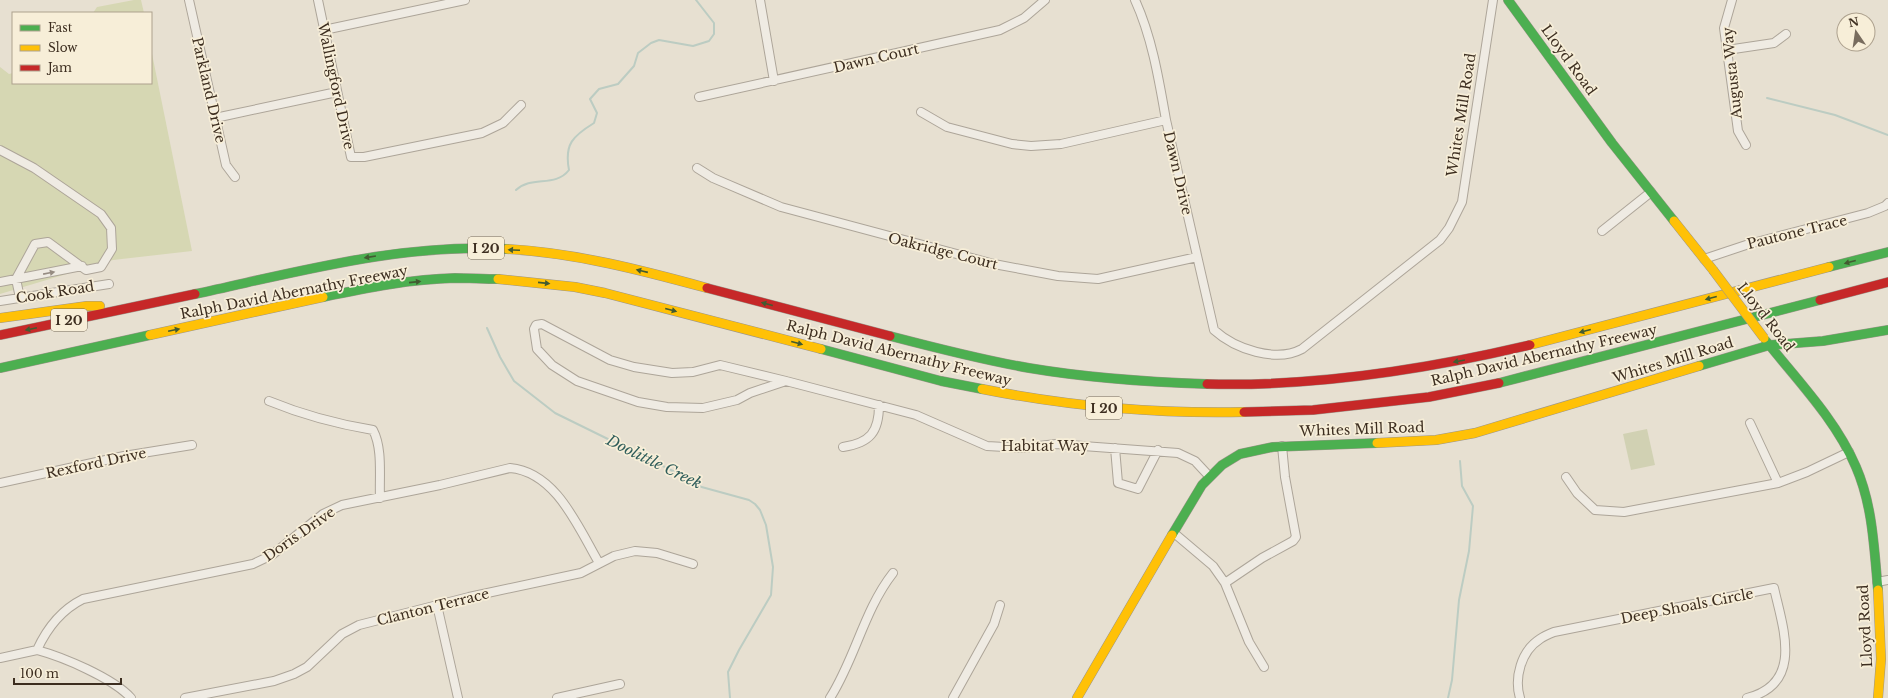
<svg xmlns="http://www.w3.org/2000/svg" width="1888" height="698" font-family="'Libre Baskerville',serif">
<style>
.green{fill:#d6d7b3}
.cemetery{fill:#d1d1b3}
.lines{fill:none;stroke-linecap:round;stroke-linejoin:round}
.stream{stroke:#bcccc2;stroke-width:2}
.street-casing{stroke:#ada599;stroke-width:10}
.fast-casing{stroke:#9c958a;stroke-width:10}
.slow-casing{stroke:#9c958a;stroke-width:10}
.jam-casing{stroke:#9c958a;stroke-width:10}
.street{stroke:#efebe3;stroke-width:8}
.fast{stroke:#4caf50;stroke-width:9}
.slow{stroke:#ffc107;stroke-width:9}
.jam{stroke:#c62828;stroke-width:9}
.slow-bridge-casing{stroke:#9c958a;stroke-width:10;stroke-linecap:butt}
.slow-bridge{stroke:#ffc107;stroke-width:9}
.oneway{fill:#425b31}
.oneway2{fill:#968c82}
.labels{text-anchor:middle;stroke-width:3.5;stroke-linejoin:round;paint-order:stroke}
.shield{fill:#f7eed8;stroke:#756857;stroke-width:1}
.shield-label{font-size:13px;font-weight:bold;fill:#3d2e20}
.street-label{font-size:14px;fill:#3d2e20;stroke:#f7eed8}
.water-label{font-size:15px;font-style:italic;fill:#2f5d5a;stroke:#f7eed8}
</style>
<rect width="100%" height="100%" fill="#e7e0d1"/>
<path class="green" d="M134 0H141L144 13H93L97 7Z
M151 49 192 251 113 260 0 294V67L9 74 13 73V83H151Z"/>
<path class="cemetery" d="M1647 429 1655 465 1631 470 1623 434Z"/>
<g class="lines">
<path class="stream" d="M1767 98 1835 115 1888 135
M516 190C532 175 555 188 569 170 564 144 573 136 594 123L597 113 590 99 599 89 618 84 634 66 638 53 651 43 659 40 693 46 709 41 714 34V23L696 0
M487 328 500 357 514 381 555 413 675 472 698 486 749 500 755 504 760 510 766 525 773 567 771 595 739 650 728 672 730 698
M1448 698 1452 680 1459 600 1469 551 1473 506 1462 486 1460 461"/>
<defs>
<path id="street" d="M189 0 226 165 235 177
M318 0 351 157H364L482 133 503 123 521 105
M760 0 774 81
M1135 0C1152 37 1159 80 1166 120L1214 330C1235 349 1276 363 1302 349L1440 240 1449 228 1462 202 1493 0
M1732 0 1724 28 1738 131 1746 145
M324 30 465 0
M1727 50 1774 43 1786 34
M699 97 1000 30 1024 18 1045 0
M921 112 947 127 1012 144 1031 146 1061 144 1166 120
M215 118 337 92
M0 150 34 168 101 214 111 228 112 249 101 267 86 270 48 242 35 244 16 279 20 298
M697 168 713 178 781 207 994 264 1058 276 1098 279 1197 257
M1602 231 1651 192
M1704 259 1749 244 1868 213 1885 206 1888 203
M0 282 82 266
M0 301 109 284
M786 381 750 393 737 400 703 408 667 407 638 402 577 381 552 365 537 349 534 329 536 325 542 324 610 360 634 367 672 373 693 372 720 365 786 381 916 415 987 446 1022 448 1056 444 1178 453 1195 461 1209 476
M269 401C303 415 337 424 373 430 383 449 379 477 380 498
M1750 423 1778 483
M843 447C870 443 879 432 879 405
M1115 448 1118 483 1138 489 1158 450
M1566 477 1577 493 1595 510 1624 512 1778 483 1807 472 1849 452
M0 483 124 456 192 445
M1174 533 1213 566 1225 583 1249 642 1264 667
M1877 582 1888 580
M1225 583 1262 558 1293 541 1296 537 1285 477 1282 446
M437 605 458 698
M37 650C63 657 113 678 131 698
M0 658 37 650C47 628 61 610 83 599L253 564 272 555 323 514 342 505 440 485 510 468C556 472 578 527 599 563
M185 698 274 681 294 674 307 667 342 634 359 625 469 597 581 573 614 556 635 551 657 553 693 564
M557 698 620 684
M830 698C855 659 864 610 893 573
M953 698 994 624 1000 605
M1520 698C1514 678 1521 651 1540 639 1544 636 1549 634 1554 632L1774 588C1783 628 1804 684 1747 698"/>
<path id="fast" d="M1508 0 1612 143 1674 221
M1829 267 1888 252
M195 294C298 272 401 243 507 249
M323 297C366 288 411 279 455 278 469 278 484 279 498 279
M890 336C936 348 982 360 1029 368 1088 378 1147 382 1207 384
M1766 341C1798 381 1836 420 1856 467 1873 506 1874 549 1878 590
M821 349 941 381 982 389
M1699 366 1770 345 1823 341 1888 330
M0 368 150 335
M1499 383 1820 300
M1172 535 1202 485 1222 465 1240 454 1273 447 1377 443"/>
<path id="slow" d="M1674 221 1713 270
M507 249C576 253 641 270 707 288
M498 279 575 287 605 293 821 349
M0 318 87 306H100
M150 335 323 297
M1530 345 1829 267
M982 389C1068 406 1156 414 1244 412
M1377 443 1436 440 1475 433 1699 366
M1878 590 1881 659 1878 698
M1077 698 1172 535"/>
<path id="jam" d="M707 288 890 336
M1820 300 1888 282
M0 335 195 294
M1207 384C1316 387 1424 370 1530 345
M1244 412 1313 410 1429 397 1499 383"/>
</defs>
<use href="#street" class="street-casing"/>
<use href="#fast" class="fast-casing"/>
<use href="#slow" class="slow-casing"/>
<use href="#jam" class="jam-casing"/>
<use href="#street" class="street"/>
<use href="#fast" class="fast"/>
<use href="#slow" class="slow"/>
<use href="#jam" class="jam"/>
<defs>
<path id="slow-bridge" d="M1713 270 1764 338"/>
</defs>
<use href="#slow-bridge" class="slow-bridge-casing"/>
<use href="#slow-bridge" class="slow-bridge"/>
</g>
<defs><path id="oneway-solid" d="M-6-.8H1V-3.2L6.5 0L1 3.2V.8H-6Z"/></defs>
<g class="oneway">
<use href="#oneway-solid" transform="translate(514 250) rotate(-177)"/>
<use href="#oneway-solid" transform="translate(370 257) rotate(171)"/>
<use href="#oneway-solid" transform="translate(1850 262) rotate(165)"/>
<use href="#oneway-solid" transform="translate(642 271) rotate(-167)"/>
<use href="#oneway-solid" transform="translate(415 282) rotate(-6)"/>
<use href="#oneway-solid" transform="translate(544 283) rotate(6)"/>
<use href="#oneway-solid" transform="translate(1711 298) rotate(165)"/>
<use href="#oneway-solid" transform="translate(767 304) rotate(-165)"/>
<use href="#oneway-solid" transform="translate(671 310) rotate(15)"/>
<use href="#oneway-solid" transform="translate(31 329) rotate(168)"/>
<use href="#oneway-solid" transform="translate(174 330) rotate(-12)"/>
<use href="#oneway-solid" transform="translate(1585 331) rotate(165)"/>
<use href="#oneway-solid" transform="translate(797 343) rotate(15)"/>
<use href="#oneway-solid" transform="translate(1459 361) rotate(170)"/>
</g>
<use class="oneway2" href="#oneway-solid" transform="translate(49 273) rotate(-11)"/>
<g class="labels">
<g class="shield">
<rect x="468" y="237" width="36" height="22" rx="3"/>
<rect x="51" y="309" width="36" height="22" rx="3"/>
<rect x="1086" y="397" width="36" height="22" rx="3"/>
</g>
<g class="shield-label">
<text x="486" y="253">I 20</text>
<text x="69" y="325">I 20</text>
<text x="1104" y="413">I 20</text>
</g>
<g class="street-label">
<text transform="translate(876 58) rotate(-13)" y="5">Dawn Court</text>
<text transform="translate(1569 60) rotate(54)" y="5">Lloyd Road</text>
<text transform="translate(1732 73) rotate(-96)" y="5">Augusta Way</text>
<text transform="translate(336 86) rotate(78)" y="5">Wallingford Drive</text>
<text transform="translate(209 90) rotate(77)" y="5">Parkland Drive</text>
<text transform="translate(1461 115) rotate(-81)" y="5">Whites Mill Road</text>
<text transform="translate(1178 173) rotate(77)" y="5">Dawn Drive</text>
<text transform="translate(1797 232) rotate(-14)" y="5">Pautone Trace</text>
<text transform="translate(943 251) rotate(14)" y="5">Oakridge Court</text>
<text transform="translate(55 292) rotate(-9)" y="5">Cook Road</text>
<text transform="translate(294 292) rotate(-11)" y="5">Ralph David Abernathy Freeway</text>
<text transform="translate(1766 317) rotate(52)" y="5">Lloyd Road</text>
<text transform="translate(899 353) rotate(14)" y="5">Ralph David Abernathy Freeway</text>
<text transform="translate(1544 355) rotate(-13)" y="5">Ralph David Abernathy Freeway</text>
<text transform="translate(1673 360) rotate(-17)" y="5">Whites Mill Road</text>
<text transform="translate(1362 429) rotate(-2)" y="5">Whites Mill Road</text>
<text x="1045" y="451">Habitat Way</text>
<text transform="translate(96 463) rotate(-12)" y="5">Rexford Drive</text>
<text transform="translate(299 534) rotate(-35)" y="5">Doris Drive</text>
<text transform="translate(1687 606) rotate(-11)" y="5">Deep Shoals Circle</text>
<text transform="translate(433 607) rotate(-14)" y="5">Clanton Terrace</text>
<text transform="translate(1865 626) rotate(-93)" y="5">Lloyd Road</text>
</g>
<g class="water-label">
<text transform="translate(654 462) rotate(26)" y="5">Doolittle Creek</text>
</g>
</g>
<rect x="12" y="12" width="140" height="72" fill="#f7eed8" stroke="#ada18e"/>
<rect x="20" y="25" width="20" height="6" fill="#4caf50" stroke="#ada18e"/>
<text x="48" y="32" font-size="12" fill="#3d2e20">Fast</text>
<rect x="20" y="45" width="20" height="6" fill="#ffc107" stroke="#ada18e"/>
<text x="48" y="52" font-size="12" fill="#3d2e20">Slow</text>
<rect x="20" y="65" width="20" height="6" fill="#c62828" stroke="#ada18e"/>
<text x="48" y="72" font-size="12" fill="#3d2e20">Jam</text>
<g transform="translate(1856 32) rotate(347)"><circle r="19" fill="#f7eed8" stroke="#ada18e"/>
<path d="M0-3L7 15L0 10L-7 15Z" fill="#786c5e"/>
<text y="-6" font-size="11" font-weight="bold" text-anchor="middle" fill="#3d2e20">N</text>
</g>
<path d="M14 678v6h107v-6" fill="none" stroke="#3d2e20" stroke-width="2"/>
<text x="20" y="678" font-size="12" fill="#3d2e20" stroke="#f7eed8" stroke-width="3" paint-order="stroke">100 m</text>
</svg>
